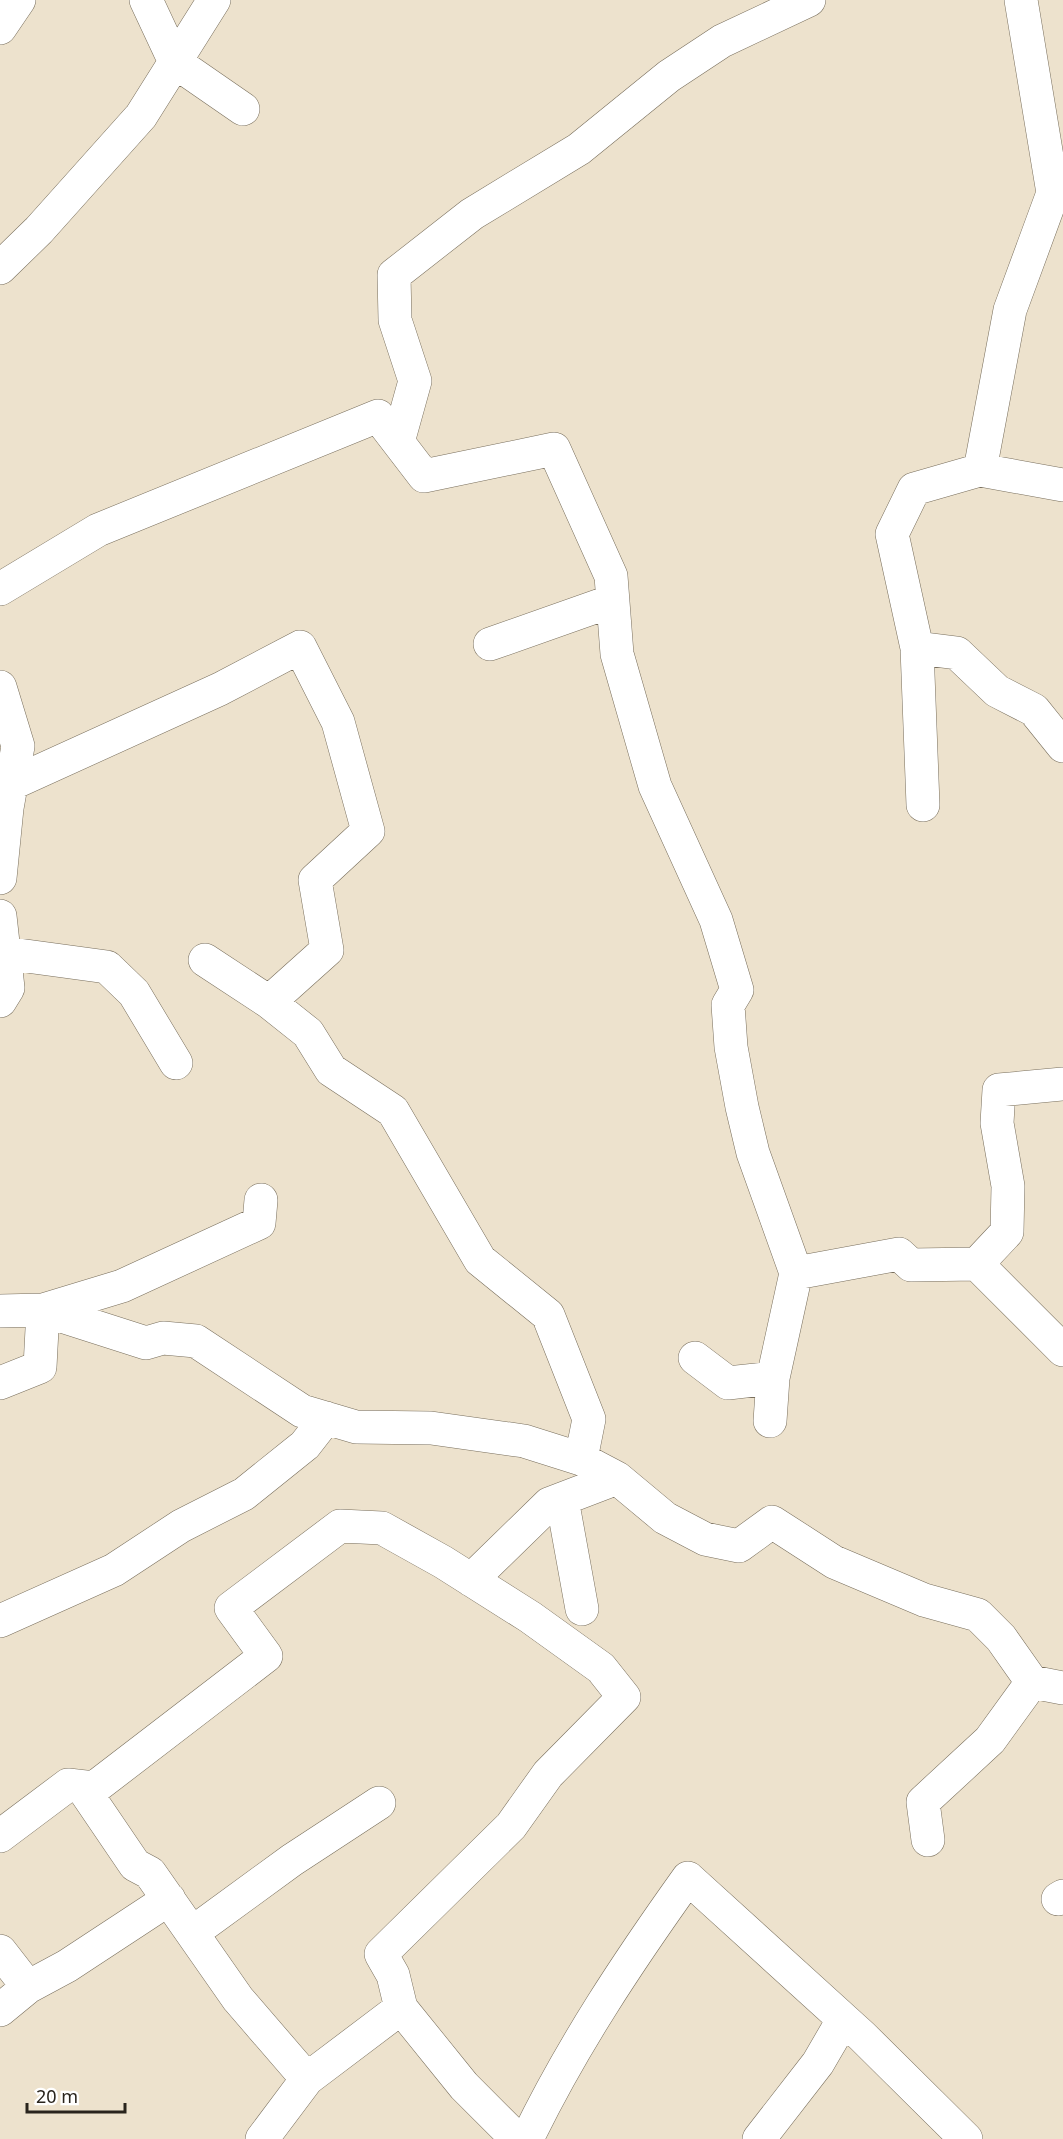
<svg xmlns="http://www.w3.org/2000/svg" width="1063" height="2139" font-family="'Noto Sans',sans-serif">
<style>
.lines{fill:none;stroke-linecap:round;stroke-linejoin:round}
.street-casing{stroke:#786e5c;stroke-width:34}
.street{stroke:#fff;stroke-width:33}
</style>
<rect width="100%" height="100%" fill="#ede2cd"/>
<g class="lines">
<defs>
<path id="street" d="M146 0 175 62 243 109
M1021 0 1053 193 1010 310 980 470 1063 485
M0 28 19 0
M0 268 39 230 141 116 214 0
M398 442 415 381 395 320 394 275 472 214 579 149 669 76 722 41 809 0
M0 589 98 530 378 416 424 476 554 449 611 576 617 654 655 786 716 920 737 990 728 1005 731 1047 742 1107 753 1153 796 1273 773 1378 728 1383 695 1358
M490 644 612 601
M917 648 957 653 997 691 1034 710 1063 746
M0 687 18 746 7 808 0 878
M11 784 220 689 300 647 338 722 368 831 315 880 327 950 269 1002 205 960
M923 805 917 648 892 534 914 489 980 470
M0 916 8 988 0 1001
M4 953 107 967 134 993 176 1063
M269 1002 308 1033 331 1070 393 1111 480 1260 548 1315 589 1419 581 1459
M977 1264 1063 1350
M796 1273 899 1254 911 1265 977 1264 1007 1232 1008 1186 997 1123 999 1090 1063 1084
M0 1311 43 1310 146 1343 163 1338 196 1341 302 1411 356 1427 431 1428 524 1441 581 1459 617 1478 665 1518 705 1539 739 1546 772 1522 834 1562 924 1600 978 1615 1001 1638 1032 1682 1063 1688
M0 1383 40 1367 43 1310 122 1286 259 1223 261 1200
M770 1421 773 1378
M562 1499 582 1609
M471 1580 549 1504 617 1478
M0 1621 114 1570 181 1526 244 1494 305 1445 326 1418
M82 1787 135 1865 150 1873 238 1999 307 2079
M0 1836 68 1785 94 1788 266 1656 231 1608 340 1526 382 1528 443 1562 530 1617 601 1668 624 1697 548 1774 511 1826 381 1954 393 1975 401 2008 307 2079 262 2139
M928 1840 923 1802 990 1740 1032 1682
M1058 1899 1063 1896
M192 1933 292 1860 379 1803
M0 1951 28 1987
M401 2008 464 2086 517 2139
M0 2010 28 1987 67 1966 169 1899
M527 2139C572 2046 628 1962 688 1878L862 2036 966 2139
M759 2139 818 2063 843 2020"/>
</defs>
<use href="#street" class="street-casing"/>
<use href="#street" class="street"/>
</g>
<path d="M27 2103v9h98v-9" fill="none" stroke="#29241d" stroke-width="3"/>
<text x="36" y="2103" font-size="18" fill="#29241d" stroke="#ffffff" stroke-width="4.5" paint-order="stroke">20 m</text>
</svg>
